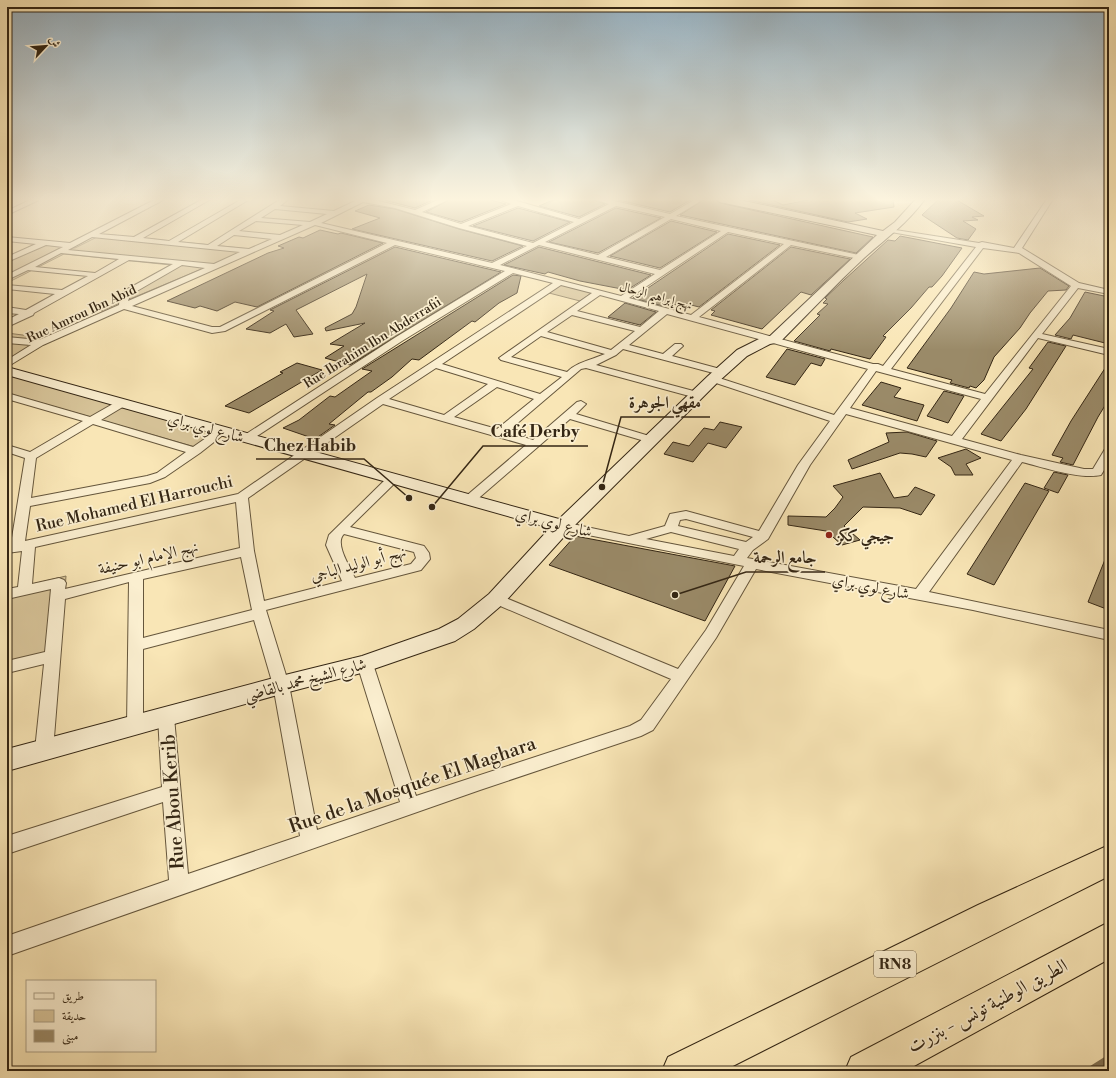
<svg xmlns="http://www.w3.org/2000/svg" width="1116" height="1078" font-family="'Libre Bodoni',Amiri,serif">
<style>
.green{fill:#d8c59a;stroke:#867657}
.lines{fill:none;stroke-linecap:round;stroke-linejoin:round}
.stream{stroke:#827254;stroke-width:8}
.building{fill:#9a8a68;stroke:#342614}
.street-casing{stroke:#65563c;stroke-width:2}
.secondary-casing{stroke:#342614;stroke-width:2}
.highway-casing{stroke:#342614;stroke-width:2}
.street{fill:#fbefd0;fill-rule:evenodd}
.secondary{fill:#fbefd0;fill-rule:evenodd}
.highway{fill:#f9e6b6;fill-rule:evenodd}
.poi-dot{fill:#8f2418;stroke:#fbefd0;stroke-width:1.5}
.labels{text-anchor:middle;stroke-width:3.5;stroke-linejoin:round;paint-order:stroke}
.far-street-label{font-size:13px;fill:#342614;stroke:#fbefd0}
.shield{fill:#fbefd0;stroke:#70624c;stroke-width:1}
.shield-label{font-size:15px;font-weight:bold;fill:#342614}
.street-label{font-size:16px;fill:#342614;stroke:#fbefd0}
.poi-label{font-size:16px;font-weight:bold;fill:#342614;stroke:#fbefd0;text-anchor:start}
.near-street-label{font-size:19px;fill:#342614;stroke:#fbefd0}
.leader{fill:none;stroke:#342614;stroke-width:1.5}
.callout-dot{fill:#342614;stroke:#fbefd0;stroke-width:1.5}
.callout-label{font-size:17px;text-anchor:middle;font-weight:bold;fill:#342614;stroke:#fbefd0;stroke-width:3.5;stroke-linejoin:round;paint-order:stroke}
</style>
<rect width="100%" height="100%" fill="#f9e6b6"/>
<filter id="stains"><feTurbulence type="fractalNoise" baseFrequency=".005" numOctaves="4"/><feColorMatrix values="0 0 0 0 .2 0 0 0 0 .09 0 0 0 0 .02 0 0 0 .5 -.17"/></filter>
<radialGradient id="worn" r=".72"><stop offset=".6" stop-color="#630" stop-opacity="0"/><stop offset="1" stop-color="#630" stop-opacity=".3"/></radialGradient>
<path class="green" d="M103 234 250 249 101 311 171 265 64 254 7 283V258L35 244 75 248Z
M562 284 593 292 580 301 549 293Z
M7 333 46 338 7 362Z
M7 372 219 431 195 447 7 393Z
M66 576 60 659 7 673V590Z"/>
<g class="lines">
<path class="stream" d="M1090 1071 1109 1059"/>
</g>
<path class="building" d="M380 199H435L415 208Z
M451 199H487L506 204 461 222 426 212Z
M555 199H592L605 204 579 217 539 206Z
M614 199H692L670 212Z
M705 199H715L720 203 873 237 856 253 680 215Z
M744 199H771L783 205 813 199H893L894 207 855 213 867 219 848 222Z
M939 199H955L984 216 972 217 978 220 963 221 976 229 968 240 957 238 922 215Z
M369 205 395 209 459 229 523 246 492 261 352 229 380 218 355 211Z
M518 208 570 222 533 241 473 226Z
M616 208 661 218 598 253 549 242Z
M671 221 717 232 660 268 610 256Z
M320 230 338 234 341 233 383 243 257 307 235 302 217 311 200 306 195 308 167 301 268 253 284 248 278 246 299 237 303 238Z
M728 234 780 245 699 307 680 302 677 305 667 303 663 306 633 298Z
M900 236 962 248 942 276 932 287H929L911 308 883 336 886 337 870 359 831 349 830 351 794 341 820 315 817 314 828 304 823 303 827 299 825 298 844 280 888 240 895 241Z
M395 247 501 272 350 365 325 358 344 346 330 344 365 323 326 331 325 328 352 314 356 307 367 274 296 310 313 334 294 337 286 324 270 333 246 329 274 311 270 310Z
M539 247 651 275 627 290 580 281 548 272 545 274 504 265Z
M791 247 850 259 811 295 801 292 762 329 711 315 715 311 711 310Z
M1040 268 1069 286 1066 290 1048 291 1030 313 1020 328 994 357 984 380 976 388 970 386 969 388 950 383 952 380 907 368 951 308 974 272 984 274Z
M513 275 521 276 517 293 499 303 475 322 472 321 419 360 412 359 392 377 371 392H368L329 424 335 425 315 439 283 428 299 420 330 396 335 397 372 371 362 369Z
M1085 292 1109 297V344L1073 335 1071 339 1055 335 1070 318Z
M625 303 656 312 640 325 608 317Z
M1048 342 1066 346 1026 409 1001 441 981 434 1033 369 1029 368Z
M787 349 825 359 821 366 811 363 795 385 766 377Z
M1109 362V399L1098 417 1073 465 1060 462 1063 458 1052 455 1071 421Z
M297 363 322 370 249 413 225 406 283 373 280 372Z
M881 382 901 388 894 397 924 405 917 421 862 405Z
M944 391 964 396 948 423 927 416Z
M720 422 742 427 726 448 708 443 693 462 664 454 673 442 689 446 704 428 714 430Z
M907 432 937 441 926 457 912 454 900 453 852 469 848 460 889 442 886 433Z
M966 449 981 458 966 464 973 475H955L951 467 938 458Z
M1054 472 1068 475 1058 493 1044 488Z
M880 473 894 498 908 496 915 487 935 495 921 515 900 508 863 507 844 526 860 540 842 545 826 531 788 525V516L826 517 835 508 843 497 833 486Z
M1025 483 1049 491 994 585 967 574Z
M575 536 735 566 705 621 549 565Z
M1108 552H1109V610L1088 602Z"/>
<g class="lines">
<defs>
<path id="street" d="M32 199H41L7 215V211Z
M156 199H165L99 234 134 237 203 199H211L143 238 169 241 242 199H250L178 242 208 245 281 199H289L280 206 334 211 355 201 354 199H371L415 210 440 199H450L422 212 461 224 511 204 498 199H510L579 219 609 204 593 199H606L670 214 696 199H704L676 216 859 255 863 257 859 259 791 245 699 317 873 364H878L883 366 976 247 891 232 888 230 889 229 979 243 982 242 1014 248 1047 199H1053L1022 248 1079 283 1109 290V294L1078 288 1042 334 1109 349V355L1038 338 962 439 1021 455 1084 469H1093L1105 449 1109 448V462L1101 475C1081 480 1042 467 1022 462L929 592 1109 630V640L973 610 756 569 716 638 653 730 641 736 480 790 7 956V936L169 880 163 802 7 854V836L162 787 158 717 160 712 166 710 172 712 174 717 188 874 300 836 273 685 254 620 143 649V725L141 730 135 732 129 730 127 725 129 582 65 599 53 750 50 755 44 757 38 755 35 750 44 664 7 673V661L45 652 51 589 7 599V589L18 587 22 551 7 553V545L11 544 25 458 7 452V445L30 452 83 421 7 399V393L90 417 118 401H126L127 403 126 405 101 420 193 447 219 429 223 428 228 431 200 453 165 477 150 483 30 506 25 541 238 494 377 398 553 283 513 273 402 341 251 440H243L241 438 243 436 396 337 505 271 395 245 225 331 212 333 124 309 43 345 7 367V360L31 345 7 343V337L39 340 119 305 120 296 124 291 173 264 129 260 34 313 33 315 7 327V320L19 314 7 313V307L26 310 55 294 7 289V285L62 290 88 276 28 270 7 280V275L63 247 46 245 7 262V257L36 244 7 241V237L70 243ZM363 202 395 208 459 228 527 246 492 263 321 223ZM518 206 574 222 533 243 468 226ZM616 206 665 217 598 255 545 242ZM275 209 327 214 310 222 261 218ZM671 219 721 231 660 270 606 257ZM256 221 303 225 280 235 239 231ZM315 225 387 243 220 327H212L132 306ZM728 232 784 244 691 315 629 298ZM234 235 272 239 249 249 217 246ZM92 237 240 252 214 264 68 250ZM539 245 655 274 621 296 500 265ZM983 248 1019 253 1071 286 985 394 891 369ZM61 253 119 259 95 273 35 267ZM182 265 205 268 128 301 130 295ZM561 285 592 293 499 358 501 360 562 377 540 394 442 364ZM600 295 659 311 640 327 577 311ZM667 314 868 369 834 415 716 377 713 376 708 379 710 381 830 421 798 465 759 531 686 511 670 514 665 526 629 536 563 522 558 523 557 526 558 529 563 530 744 566 706 630 678 669 501 596 496 594 491 596 489 599 491 602 671 679 641 720 630 726 416 796 373 664 370 660 365 658 360 660 357 664 400 802 317 830 289 685 266 610 421 570 430 559 429 553 424 546 350 527 399 479 397 476H389L329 535 326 545 342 581 264 601 254 551 248 498 383 404 526 445 465 497 463 500 465 503H473L570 419 648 442H656L658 440 656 438 576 414 586 404 581 401 577 402 533 440 507 432 581 369 586 368 693 397H701L702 395 701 393 596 365 616 355 623 349 721 375 724 374 726 372 724 370 672 356 683 346 681 344H675L663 354 629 345ZM572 315 635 331 611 350 547 332ZM541 336 605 354C591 360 577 362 567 372L511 357ZM436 368 488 384 444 415 389 399ZM876 371 981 399 952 436 850 408ZM497 387 534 399 497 429 454 417ZM846 414 1012 460 916 589 747 558 753 550 768 539 810 465ZM93 424 186 452 157 473 147 476 31 498 36 458ZM236 502 240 548 65 589 66 583 64 580 59 578 32 584 35 547ZM686 519 753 537 746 542 678 526 680 520ZM671 532 739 549 734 556 646 539ZM344 534 414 552 416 558 411 564 355 578C350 567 334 543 344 534ZM241 557 252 610 143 638V579Z"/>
<path id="secondary" d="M716 199H735L883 231 895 222 916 199H925C908 223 885 239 864 258 835 285 808 314 780 342L770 344 747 356 718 382 570 530 503 604 474 629 455 641 365 672 281 694 7 771V749L281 676 362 656 439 629 458 619 489 594 550 528 7 375V367L559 519 708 376 737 350 761 338 770 336 877 235 720 202Z"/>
<path id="highway" d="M1109 845V876L723 1071H662L668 1057 978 905Z
M1109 922V959L905 1071H845L851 1057Z"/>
</defs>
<use href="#street" class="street-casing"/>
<use href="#secondary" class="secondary-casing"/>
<use href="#highway" class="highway-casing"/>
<use href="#street" class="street"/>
<use href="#secondary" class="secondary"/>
<use href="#highway" class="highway"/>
</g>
<linearGradient id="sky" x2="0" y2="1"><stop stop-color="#94aebe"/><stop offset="0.57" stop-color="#fcf4de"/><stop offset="1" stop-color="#fcf4de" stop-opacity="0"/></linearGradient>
<rect width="1116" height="350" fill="url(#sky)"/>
<circle class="poi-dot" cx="829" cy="535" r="4"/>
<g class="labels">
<g class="far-street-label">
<text transform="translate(656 295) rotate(15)" y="5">نهج إبراهيم الرحال</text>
<text transform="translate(81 313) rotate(-25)" y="5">Rue Amrou Ibn Abid</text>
<text transform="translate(372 342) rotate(-32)" y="5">Rue Ibrahim Ibn Abderrafii</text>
</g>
<rect class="shield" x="874" y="951" width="42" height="26" rx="3"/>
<g class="shield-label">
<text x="895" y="969">RN8</text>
</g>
<g class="street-label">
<text transform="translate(206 427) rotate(15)" y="6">شارع لوي براي</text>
<text transform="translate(134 503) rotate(-13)" y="6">Rue Mohamed El Harrouchi</text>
<text transform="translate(554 522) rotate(14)" y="6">شارع لوي براي</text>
<text transform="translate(148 557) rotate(-13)" y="6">نهج الإمام ابو حنيفة</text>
<text transform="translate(358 563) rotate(-15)" y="6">نهج أبو الوليد الباجي</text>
<text transform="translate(871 586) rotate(11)" y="6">شارع لوي براي</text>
<text transform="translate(305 679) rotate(-15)" y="6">شارع الشيخ محمد بالقاضي</text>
</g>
<g class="poi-label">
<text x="837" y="541">جيجي ككز</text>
</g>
<g class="near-street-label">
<text transform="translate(412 784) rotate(-19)" y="7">Rue de la Mosquée El Maghara</text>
<text transform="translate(172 802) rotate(-94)" y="7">Rue Abou Kerib</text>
<text transform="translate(987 1005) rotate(-28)" y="7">الطريق الوطنية تونس - بنزرت</text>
</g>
</g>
<path class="leader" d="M602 487L621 417H710M432 507L483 446H588M409 498L364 459H256M675 595L746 572H825"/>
<g class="callout-dot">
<circle cx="602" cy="487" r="4"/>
<circle cx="432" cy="507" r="4"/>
<circle cx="409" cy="498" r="4"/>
<circle cx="675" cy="595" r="4"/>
</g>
<g class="callout-label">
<text x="665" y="408">مقهي الجوهرة</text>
<text x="535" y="437">Café Derby</text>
<text x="310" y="451">Chez Habib</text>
<text x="785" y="563">جامع الرحمة</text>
</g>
<rect width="1116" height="1078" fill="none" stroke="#f9e6b6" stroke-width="24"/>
<rect x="8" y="8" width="1100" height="1062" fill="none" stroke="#342614" stroke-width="2"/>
<rect x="12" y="12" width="1092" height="1054" fill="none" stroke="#342614"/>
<rect x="26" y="980" width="130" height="72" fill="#fbefd0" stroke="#ab9f85"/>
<rect x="34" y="993" width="20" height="6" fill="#fbefd0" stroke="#ab9f85"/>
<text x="62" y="1000" font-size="12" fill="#342614">طريق</text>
<rect x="34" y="1010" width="20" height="12" fill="#d8c59a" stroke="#ab9f85"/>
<text x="62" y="1020" font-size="12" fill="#342614">حديقة</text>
<rect x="34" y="1030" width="20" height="12" fill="#9a8a68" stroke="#ab9f85"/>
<text x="62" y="1040" font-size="12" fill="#342614">مبنى</text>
<g transform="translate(46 46) rotate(64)" stroke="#fbefd0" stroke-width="3" paint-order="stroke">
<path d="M0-3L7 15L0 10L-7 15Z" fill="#342614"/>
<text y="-6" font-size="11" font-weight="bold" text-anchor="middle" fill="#342614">ش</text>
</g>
<rect width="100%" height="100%" filter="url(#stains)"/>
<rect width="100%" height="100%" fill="url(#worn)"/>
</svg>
